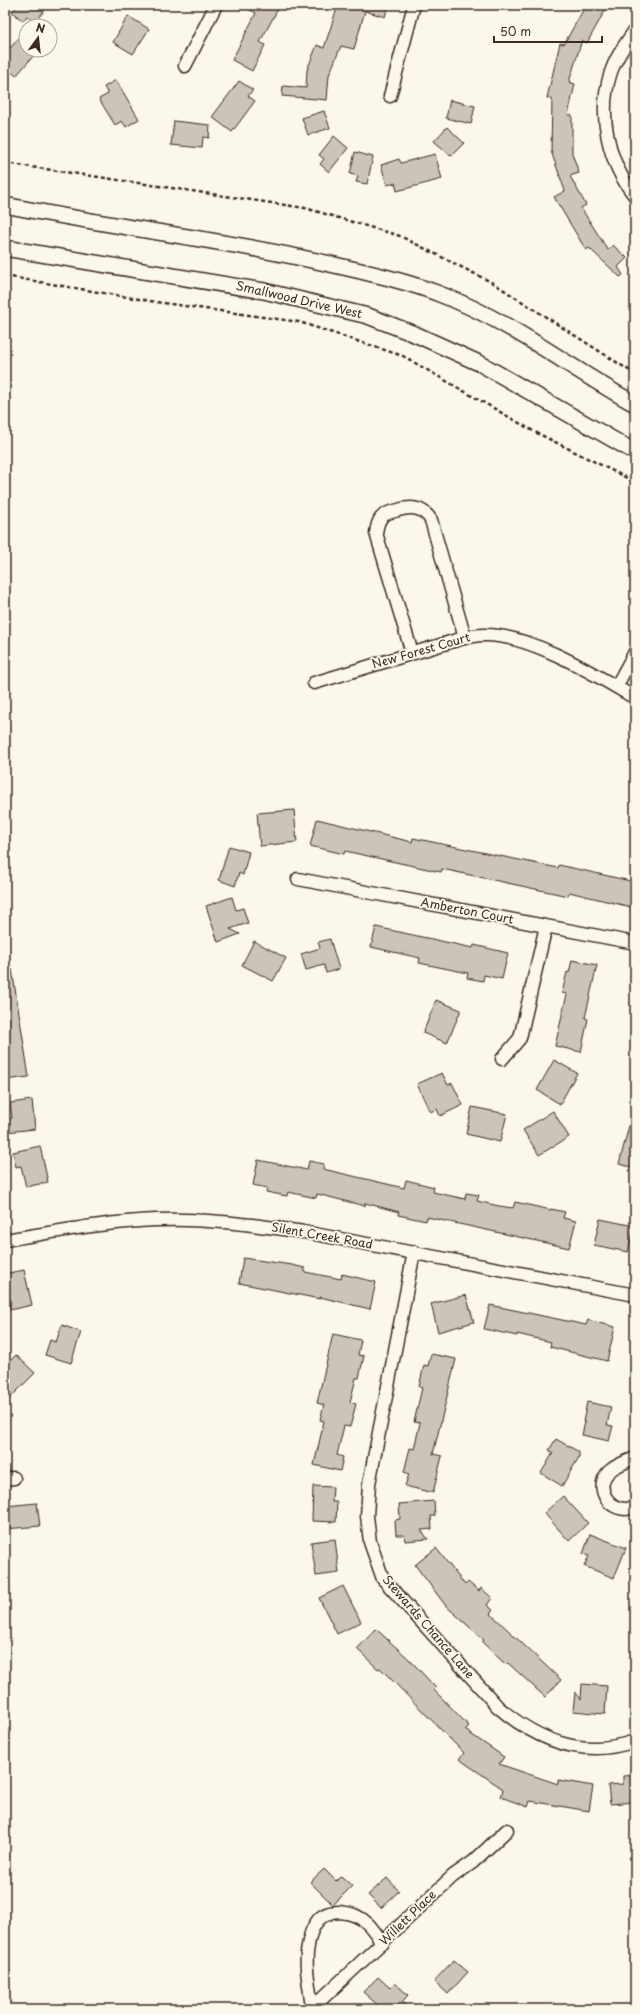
<svg xmlns="http://www.w3.org/2000/svg" width="640" height="2014" font-family="'Playpen Sans',sans-serif">
<style>
.building{fill:#ccc4b9;stroke:#3b2a1e}
.lines{fill:none;stroke-linecap:round;stroke-linejoin:round}
.minor-casing{stroke:#3b2a1e;stroke-width:15}
.tertiary-casing{stroke:#3b2a1e;stroke-width:18}
.path{stroke:#3b2a1e;stroke-width:2.5;stroke-dasharray:4 3;stroke-linecap:butt}
.minor{stroke:#fbf7ec;stroke-width:12}
.tertiary{stroke:#fbf7ec;stroke-width:15}
.labels{text-anchor:middle;stroke-width:3.5;stroke-linejoin:round;paint-order:stroke}
.street-label{font-size:12px;fill:#3b2a1e;stroke:#fbf7ec}
</style>
<rect width="100%" height="100%" fill="#fbf7ec"/>
<filter id="ink" filterUnits="userSpaceOnUse"><feTurbulence type="fractalNoise" baseFrequency=".025" numOctaves="2"/><feDisplacementMap in="SourceGraphic" scale="8" xChannelSelector="R" yChannelSelector="G"/><feConvolveMatrix kernelMatrix="1 2 1 2 8 2 1 2 1" color-interpolation-filters="sRGB"/></filter>
<g filter="url(#ink)">
<path class="building" d="M13 5H49L34 23 27 16 23 21 12 12 16 8Z
M240 5H280L260 42 265 45 252 71 232 60 256 13Z
M338 5H388L385 17 365 11 354 49 341 46 329 75 327 100 282 96 283 86 306 88 307 70 317 45 324 48Z
M586 5H608L587 43 582 40 569 82 575 84 568 115H572V153L579 173 570 176 586 205 581 208 608 250 613 245 627 258 618 267 623 275 620 277 589 248 586 250 554 197 565 191 551 151 552 99 547 98 560 43 564 44Z
M128 16 149 29 133 54 113 42Z
M19 38 26 44V50H32L36 53 16 76 5 66V54Z
M116 80 139 119 126 127 122 121 115 125 99 99 108 94 104 87Z
M239 81 253 90 248 96 255 101 232 132 212 117Z
M450 100 475 106 471 124 446 118Z
M324 111 330 128 308 135 302 118Z
M174 121 210 125 209 138 203 137 202 148 171 145Z
M447 127 464 143 451 156 434 141Z
M334 136 348 148 329 172 320 164 324 159 319 155Z
M355 152 373 157 367 184 356 182 358 176 350 174Z
M435 154 442 179 397 191 395 183 387 185 381 165 399 159 401 163Z
M294 810 297 842 260 846 257 813Z
M317 819 412 842 413 838 558 868 559 865 635 882V908L569 892 568 896 442 869 441 872 345 851 344 854 310 846Z
M229 846 249 852 243 875 239 873 235 886 219 880Z
M232 897 236 910 243 908 248 923 230 929 240 934 218 942 206 906Z
M376 927 473 948 474 945 508 953 502 979 484 975 483 981 467 978 468 973 419 963 420 958 371 947Z
M330 939 339 969 326 973 324 965 306 970 301 954 320 948 318 942Z
M254 941 286 958 273 981 242 965Z
M572 960 597 965 585 1018 588 1019 581 1052 555 1046 567 994 562 993 567 972 569 973Z
M5 969H12L29 1077 5 1080Z
M436 1000 461 1010 447 1043 423 1033Z
M554 1060 577 1073 560 1104 537 1090Z
M442 1073 448 1085 452 1083 463 1105 440 1116 437 1109 430 1112 417 1084Z
M32 1100 35 1129 6 1132 5 1119 12 1118 10 1103Z
M472 1107 507 1114 500 1142 466 1134Z
M553 1111 569 1137 539 1155 523 1130Z
M631 1118H635V1168L619 1164Z
M40 1146 48 1182 26 1187 21 1166 16 1167 13 1152Z
M258 1160 307 1170 309 1161 324 1164 323 1169 404 1188 406 1180 434 1187 433 1192 465 1199 466 1193 479 1195 477 1201 499 1206 513 1208 515 1202 551 1210V1209L565 1212 563 1218 576 1221 569 1248 427 1217 426 1221 398 1215 399 1212 365 1203V1206L317 1194 316 1198 288 1192 287 1196 266 1192 267 1188 253 1185Z
M600 1219 634 1226 628 1252 594 1245Z
M243 1258 292 1265 305 1268V1272L341 1279 342 1274 376 1282 370 1309 320 1297V1299L239 1283Z
M24 1270 32 1305 10 1310 8 1299 5 1300V1274Z
M466 1295 474 1322 438 1332 431 1304Z
M490 1305 586 1325 588 1320 615 1327 607 1361 550 1347 551 1342 517 1334V1336L484 1329Z
M62 1325 81 1332 71 1363 45 1355 50 1340 56 1342Z
M333 1334 361 1340 358 1355 364 1356 359 1378H356L350 1402 356 1404 350 1427 344 1426 337 1455 343 1457 340 1471 314 1465 324 1421 320 1420 324 1405 317 1403Z
M431 1354 456 1359 433 1454 442 1456 433 1493 405 1486 409 1474 404 1472 410 1448 414 1449 420 1423 414 1422 422 1388 419 1387 424 1365 428 1366Z
M16 1355 35 1373 5 1403V1366Z
M587 1402 611 1407 607 1425 613 1426 609 1441 582 1435 585 1422H583Z
M556 1439 579 1452V1457L562 1486 541 1473 553 1453 549 1450Z
M313 1486 333 1487 332 1502H337L336 1522 312 1521Z
M563 1496 588 1523 569 1541 544 1513Z
M434 1501 435 1516H431L432 1529 421 1530 428 1539 405 1541 404 1535H396L395 1520 400 1519 399 1504Z
M37 1503 40 1526 5 1529V1506Z
M590 1534 626 1548 614 1578 584 1566 589 1556 583 1554Z
M335 1539 339 1573 316 1576 311 1542Z
M436 1548 465 1585 468 1582 479 1591 481 1588 492 1598 487 1605 493 1610 490 1613 561 1680 545 1697 508 1663 506 1665 482 1642 484 1640 446 1606 415 1565Z
M343 1586 361 1622 337 1634 319 1598Z
M376 1629 410 1660 436 1688 434 1690 469 1726 465 1730 504 1757 499 1764 558 1784V1780L593 1786 589 1811 530 1801 528 1807 501 1797 503 1789 459 1759 464 1753 380 1668 378 1669 357 1649Z
M582 1684 607 1686 605 1714 573 1711 575 1692 581 1699Z
M635 1775V1802L610 1804 608 1785 623 1784V1776Z
M324 1869 336 1881 341 1876 352 1886 333 1905 310 1882Z
M387 1878 399 1891 381 1908 368 1895Z
M454 1960 468 1972 448 1994 434 1981Z
M378 1977 390 1988 395 1983 408 1995 402 2002 410 2009H382L363 1992Z"/>
<g class="lines">
<defs>
<path id="minor" d="M635 30C626 43 616 57 611 72 597 113 608 163 635 196
M185 66 216 5
M390 96 414 5
M412 653 376 533C377 528 377 523 381 518 384 514 390 512 395 511 410 506 422 506 431 520L465 638
M314 683 457 640C467 637 475 635 484 635 530 634 596 675 635 698
M616 687 635 652
M298 879 635 943
M502 1059 520 1038 546 926
M5 1240C55 1232 105 1222 156 1220 206 1218 255 1225 304 1232L635 1295
M414 1252 369 1484 367 1516 370 1542 383 1579 498 1707C538 1741 583 1759 635 1741
M635 1458C628 1461 619 1464 612 1469 590 1485 610 1517 635 1507
M5 1479 14 1478
M312 2008C310 1988 304 1966 308 1946 309 1939 311 1930 316 1923 327 1906 355 1911 368 1924 373 1929 378 1937 383 1943
M311 2009 453 1876 473 1862 507 1830"/>
<path id="tertiary" d="M5 205C116 228 228 240 339 266 374 274 409 282 442 295 511 321 571 369 635 404
M5 248 264 291 368 316 417 335 481 364 635 452"/>
</defs>
<use href="#minor" class="minor-casing"/>
<use href="#tertiary" class="tertiary-casing"/>
<path class="path" d="M5 163 305 208 400 236 493 283 635 374
M5 276 156 302 299 322 403 356 533 431 635 482"/>
<use href="#minor" class="minor"/>
<use href="#tertiary" class="tertiary"/>
</g>
</g>
<g class="labels">
<g class="street-label">
<text transform="translate(299 300) rotate(13)" y="4">Smallwood Drive West</text>
<text transform="translate(421 651) rotate(-16)" y="4">New Forest Court</text>
<text transform="translate(467 911) rotate(11)" y="4">Amberton Court</text>
<text transform="translate(322 1236) rotate(10)" y="4">Silent Creek Road</text>
<text transform="translate(428 1627) rotate(49)" y="4">Stewards Chance Lane</text>
<text transform="translate(408 1918) rotate(-44)" y="4">Willett Place</text>
</g>
</g>
<rect width="640" height="2014" fill="none" stroke="#fbf7ec" stroke-width="20"/>
<rect x="10" y="10" width="620" height="1994" fill="none" stroke="#3b2a1e" stroke-width="1.5" filter="url(#ink)"/>
<g transform="translate(38 38) rotate(15)"><circle r="19" fill="#fbf7ec" stroke="#aea59a"/>
<path d="M0-3L7 15L0 10L-7 15Z" fill="#3b2a1e"/>
<text y="-6" font-size="11" font-weight="bold" text-anchor="middle" fill="#3b2a1e">N</text>
</g>
<path d="M494 36v6h108v-6" fill="none" stroke="#3b2a1e" stroke-width="2"/>
<text x="500" y="36" font-size="12" fill="#3b2a1e" stroke="#fbf7ec" stroke-width="3" paint-order="stroke">50 m</text>
</svg>
